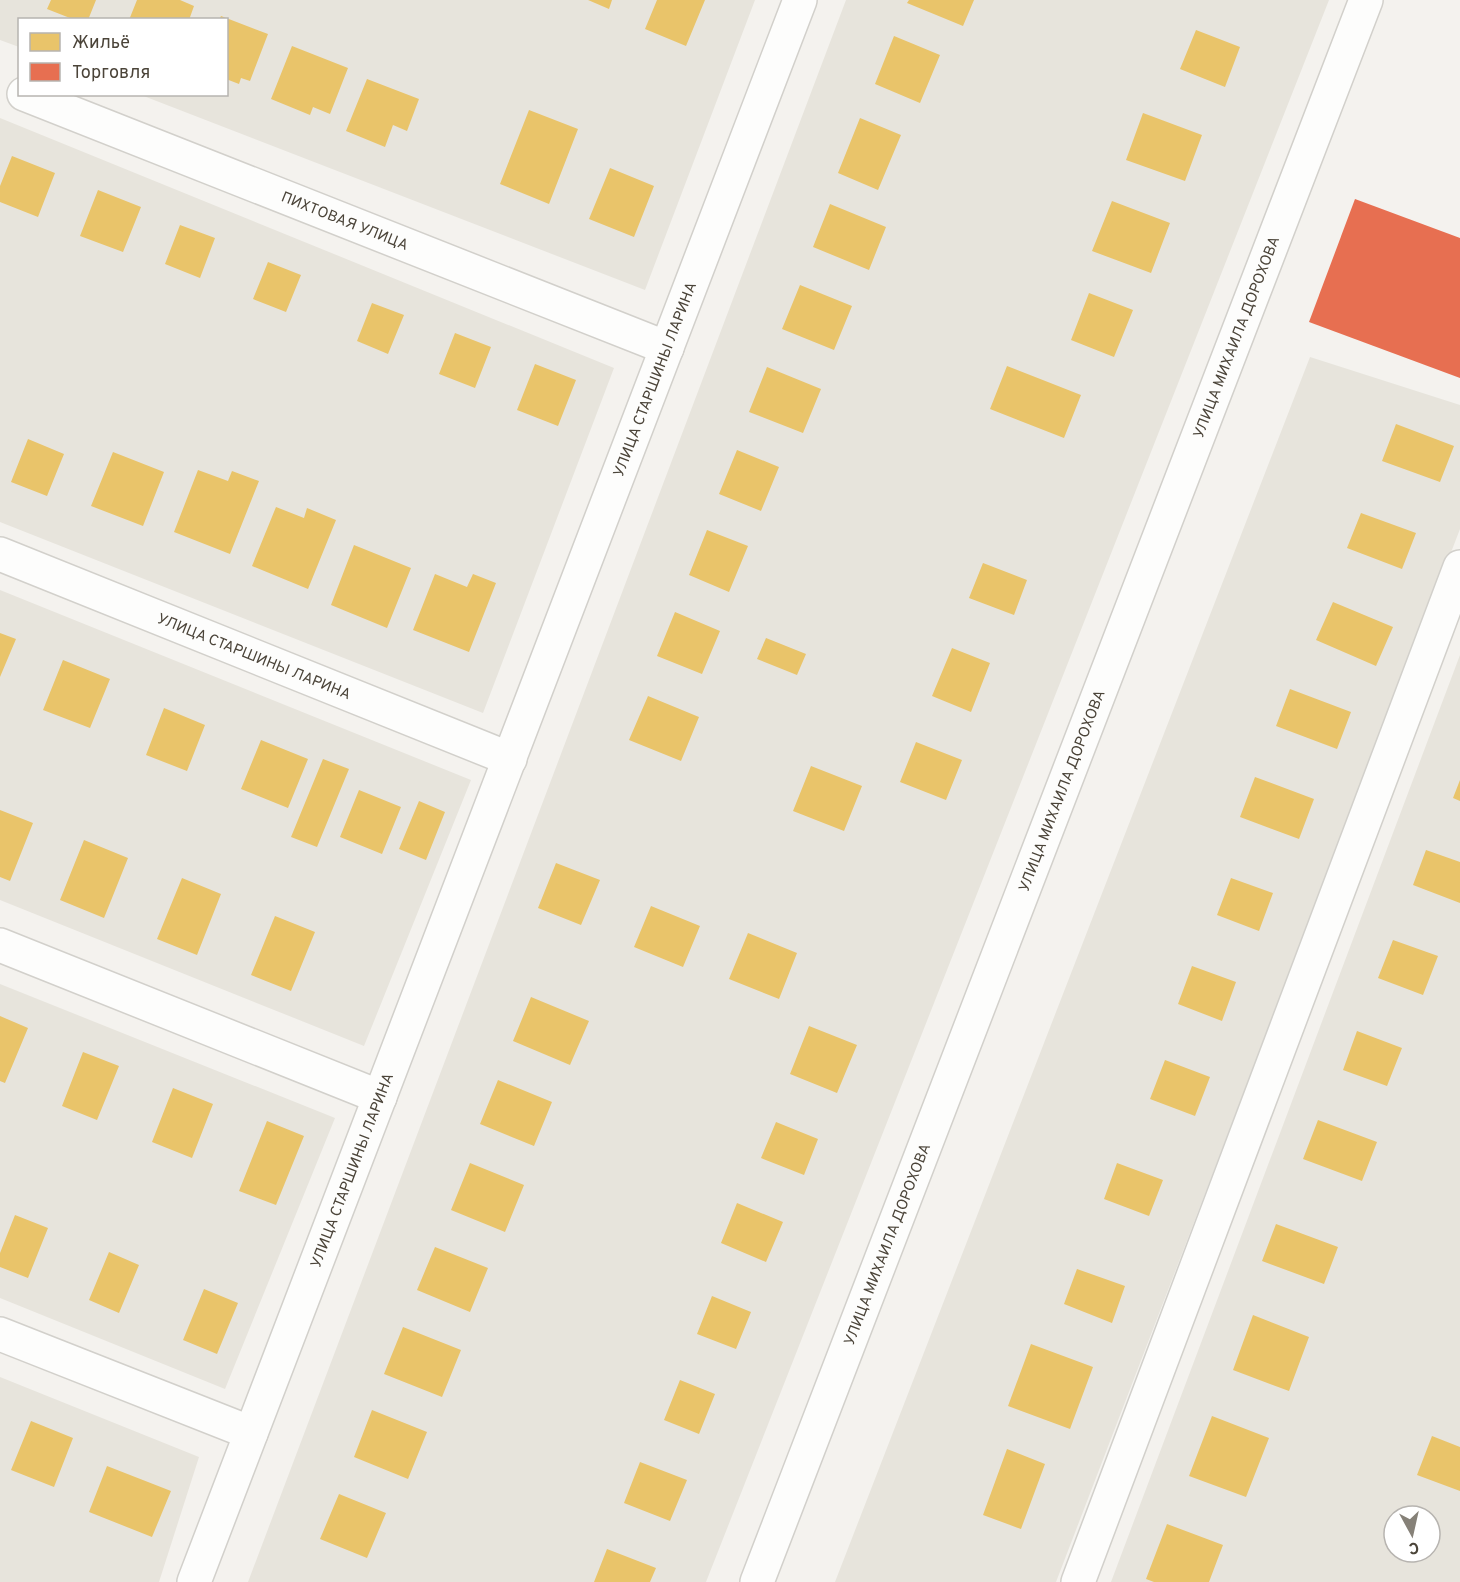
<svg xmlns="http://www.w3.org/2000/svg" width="1460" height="1582" font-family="Overpass,sans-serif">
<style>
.residential{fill:#e7e4dc;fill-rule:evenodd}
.homes{fill:#e9c46a}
.shops{fill:#e76f51}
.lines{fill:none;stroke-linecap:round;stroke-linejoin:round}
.street-casing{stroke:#d2d0cb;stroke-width:36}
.street{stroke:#fdfdfc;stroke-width:33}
.labels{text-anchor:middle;stroke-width:6;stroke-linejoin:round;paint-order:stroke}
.street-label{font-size:15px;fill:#4b4439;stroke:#fff}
</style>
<rect width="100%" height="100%" fill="#f4f2ee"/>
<path class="residential" d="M0 0H755L645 290 141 95 226 94V20H20L19 47 0 40Z
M846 0H1329L706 1582H248Z
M0 118 614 368 483 713 0 522Z
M1310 357 1460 405V529L1056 1582H835Z
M0 590 471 780 364 1046 0 900Z
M1460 655V1582H1111ZM1394 1516H1430V1552H1394Z
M0 984 335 1118 225 1389 0 1298Z
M0 1377 199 1457 159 1582H0Z"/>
<path class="homes" d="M51 0H96L88 20H75L47 9Z
M137 0H180L194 6 189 20H129Z
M588 0H612L609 9Z
M657 0H705L686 46 645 29Z
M909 0H974L963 26 907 3Z
M221 16 268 34 250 81 241 78 239 84 226 79V20H219Z
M1196 30 1240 47 1225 87 1180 69Z
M894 36 940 55 920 103 875 84Z
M292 46 348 68 330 114 313 107 310 115 271 99Z
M367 79 419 99 407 131 393 125 385 147 346 131Z
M529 110 578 129 549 204 500 184Z
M1143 113 1202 135 1185 181 1126 160Z
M860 118 901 135 878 190 838 173Z
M12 156 55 173 38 217 0 202V186Z
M610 168 654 186 634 237 589 219Z
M98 190 141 207 123 252 80 236Z
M1112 201 1170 223 1151 273 1092 251Z
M830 204 886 227 869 270 813 247Z
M180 225 215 238 200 278 165 264Z
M268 262 301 275 286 312 253 299Z
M800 285 852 306 834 350 782 329Z
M1089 293 1133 310 1114 357 1071 340Z
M372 303 404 315 388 354 357 341Z
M455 333 491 347 475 388 439 374Z
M535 364 576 380 558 426 517 410Z
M1007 366 1081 395 1064 438 990 409Z
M767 367 821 389 803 433 749 412Z
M1396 424 1454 446 1440 482 1382 461Z
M28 439 64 454 47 496 11 482Z
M737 450 779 467 761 511 719 494Z
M113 452 164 472 143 526 91 506Z
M198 470 228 481 232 471 259 481 230 554 174 532Z
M276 507 304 518 307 508 336 520 308 589 252 566Z
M1361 513 1416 533 1402 569 1347 548Z
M707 530 748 546 729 592 689 575Z
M354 545 411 568 387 628 331 605Z
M983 563 1027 580 1014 615 969 598Z
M435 574 467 587 473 574 496 583 469 652 413 630Z
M1333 602 1393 627 1376 666 1316 640Z
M675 612 720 631 702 674 657 656Z
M0 633 16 639 0 677Z
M766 638 806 654 797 675 757 659Z
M952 648 990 663 971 712 932 696Z
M63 660 110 679 90 728 43 710Z
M1290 689 1351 712 1337 749 1276 726Z
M648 696 699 717 681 761 629 740Z
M164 708 205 725 187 771 146 755Z
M261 740 308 759 288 808 241 789Z
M916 742 962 760 946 800 900 782Z
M323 759 349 769 317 847 291 837Z
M811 766 862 786 844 831 793 811Z
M1255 777 1314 799 1299 839 1240 817Z
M1460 780V801L1453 798Z
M359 790 401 807 382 854 340 837Z
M419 801 445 812 426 860 399 849Z
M0 810 33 823 10 881 0 877Z
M84 840 128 858 104 918 60 900Z
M1426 850 1460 862V903L1413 885Z
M556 863 600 880 581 925 538 908Z
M182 878 221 894 197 955 157 939Z
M1231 878 1273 893 1259 931 1217 915Z
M651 906 700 926 683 967 634 947Z
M275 916 315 932 291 991 251 975Z
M748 933 797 953 779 999 729 979Z
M1393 940 1438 956 1423 995 1378 978Z
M1192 966 1236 982 1222 1021 1178 1004Z
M531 997 589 1021 570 1065 513 1041Z
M0 1016 28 1028 5 1083 0 1081Z
M809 1026 857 1045 837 1093 790 1074Z
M1357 1031 1402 1048 1387 1086 1343 1070Z
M83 1052 119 1066 97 1120 62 1106Z
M1165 1060 1210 1077 1195 1116 1150 1099Z
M498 1080 552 1102 534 1146 480 1124Z
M173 1088 213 1104 192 1158 152 1142Z
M1318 1120 1377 1142 1362 1181 1303 1159Z
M267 1121 304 1136 276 1205 239 1191Z
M776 1122 818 1139 804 1175 761 1158Z
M470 1163 524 1185 505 1232 451 1210Z
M1117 1163 1163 1180 1149 1216 1104 1199Z
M737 1203 783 1222 766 1262 721 1243Z
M15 1215 48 1228 28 1278 0 1267V1253Z
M1276 1224 1338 1247 1324 1284 1262 1261Z
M435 1247 488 1268 470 1312 417 1290Z
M109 1252 139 1265 119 1313 89 1300Z
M1077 1269 1125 1286 1112 1323 1064 1304Z
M204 1289 238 1303 217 1354 183 1340Z
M712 1296 751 1312 736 1349 697 1334Z
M1253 1315 1309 1337 1289 1391 1233 1370Z
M403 1327 461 1350 442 1397 384 1374Z
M1031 1344 1093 1367 1070 1429 1008 1406Z
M680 1380 715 1394 699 1434 664 1420Z
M372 1410 427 1432 408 1479 354 1457Z
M1212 1416 1269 1438 1246 1497 1189 1476Z
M31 1421 73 1438 54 1487 11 1470Z
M1432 1436 1460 1447V1491L1417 1475Z
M1007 1449 1045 1464 1021 1529 983 1515Z
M640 1462 687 1480 670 1521 624 1503Z
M107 1466 171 1491 152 1537 89 1512Z
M339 1494 386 1513 367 1558 320 1539Z
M1167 1524 1223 1545 1209 1582H1154L1146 1579Z
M607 1549 656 1568 650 1582H594Z"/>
<path class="shops" d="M1355 199 1460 238V378L1309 322Z"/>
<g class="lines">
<defs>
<g id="street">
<path id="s1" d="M24 94 667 348"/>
<path id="s2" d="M0 554 510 759"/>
<path d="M0 945 380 1097"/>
<path d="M0 1334 251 1433"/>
<path id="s3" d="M194 1582 800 0"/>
<path id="s4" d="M757 1582 1366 0"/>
<path d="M1078 1582 1460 567"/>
</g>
</defs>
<use href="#street" class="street-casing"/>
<use href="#street" class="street"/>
</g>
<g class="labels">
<g class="street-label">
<text dy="5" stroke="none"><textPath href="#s1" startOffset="345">ПИХТОВАЯ УЛИЦА</textPath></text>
<text dy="5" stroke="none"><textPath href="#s4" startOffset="1334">УЛИЦА МИХАИЛА ДОРОХОВА</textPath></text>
<text dy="5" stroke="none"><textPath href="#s3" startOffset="1288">УЛИЦА СТАРШИНЫ ЛАРИНА</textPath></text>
<text dy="5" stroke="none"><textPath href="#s2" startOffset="274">УЛИЦА СТАРШИНЫ ЛАРИНА</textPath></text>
<text dy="5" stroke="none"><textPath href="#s4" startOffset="848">УЛИЦА МИХАИЛА ДОРОХОВА</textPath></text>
<text dy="5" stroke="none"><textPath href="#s3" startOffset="441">УЛИЦА СТАРШИНЫ ЛАРИНА</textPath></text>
<text dy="5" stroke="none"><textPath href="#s4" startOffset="362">УЛИЦА МИХАИЛА ДОРОХОВА</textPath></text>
</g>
</g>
<rect x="18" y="18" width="210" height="78" fill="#ffffff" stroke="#b7b4b0" stroke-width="1.5"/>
<rect x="30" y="33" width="30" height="18" fill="#e9c46a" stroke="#b7b4b0" stroke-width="1.5"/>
<text x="72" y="48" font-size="18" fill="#4b4439">Жильё</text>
<rect x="30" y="63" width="30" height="18" fill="#e76f51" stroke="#b7b4b0" stroke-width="1.5"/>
<text x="72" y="78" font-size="18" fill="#4b4439">Торговля</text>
<g transform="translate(1412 1534) rotate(172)"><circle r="28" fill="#ffffff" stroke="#b7b4b0" stroke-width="1.5"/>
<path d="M0-4.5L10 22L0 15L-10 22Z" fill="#868178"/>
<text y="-9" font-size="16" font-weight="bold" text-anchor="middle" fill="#4b4439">С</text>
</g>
</svg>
